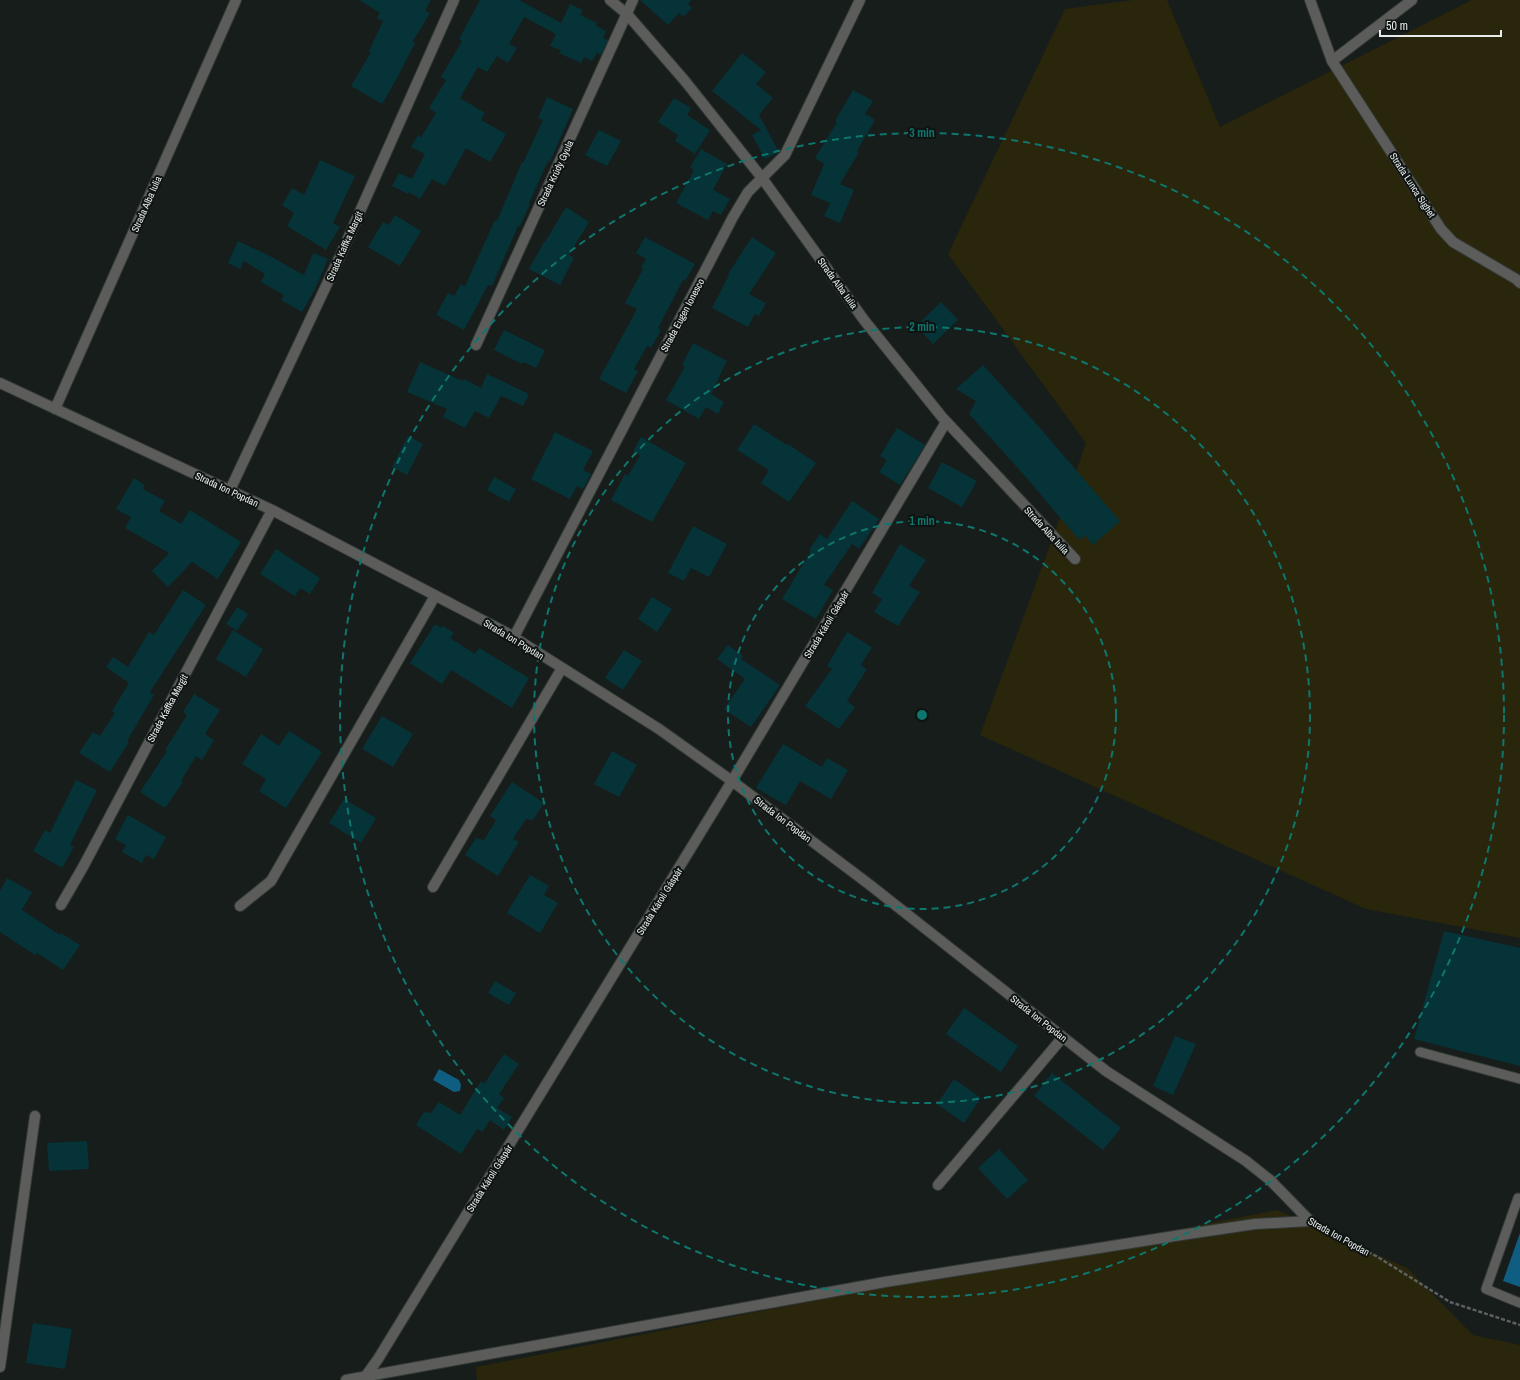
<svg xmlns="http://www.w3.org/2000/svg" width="1520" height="1380" font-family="'Archivo Narrow',sans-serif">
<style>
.green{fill:#29260c}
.water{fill:#105d82}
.building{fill:#063337}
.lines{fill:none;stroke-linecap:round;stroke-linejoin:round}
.service-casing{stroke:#343a38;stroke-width:11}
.minor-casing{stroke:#343a38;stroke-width:12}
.path{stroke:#5c615f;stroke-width:2.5;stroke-dasharray:4 2;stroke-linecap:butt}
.service{stroke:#5c5d5b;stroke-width:9}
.minor{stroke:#5c5d5b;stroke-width:10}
.ring{fill:none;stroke:#0f766e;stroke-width:2;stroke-dasharray:7 5}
.labels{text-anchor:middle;stroke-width:4;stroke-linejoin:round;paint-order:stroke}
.street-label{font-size:10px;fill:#e8ecea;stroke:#0e1412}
.centre{fill:#0f766e;stroke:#0e1412;stroke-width:2}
.ring-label{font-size:12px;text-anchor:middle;font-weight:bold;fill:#0f766e;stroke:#0e1412;stroke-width:4;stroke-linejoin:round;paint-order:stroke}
</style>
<rect width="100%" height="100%" fill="#171d1b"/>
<path class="green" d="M1133 0H1167L1220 127 1472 0H1520V938L1366 909 980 735 1060 518 1086 443 948 254 1065 9Z
M1277 1210 1407 1268 1473 1335 1520 1345V1380H477L476 1367Z"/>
<path class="water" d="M439 1069 459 1080 461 1085 460 1091 454 1092 433 1080Z
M1520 1233V1287L1503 1281Z"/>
<path class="building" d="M359 0H431L425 11 430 13 413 41 415 43 396 80 382 104 351 86 371 52 369 51 383 21 377 18 380 13Z
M480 0H519L561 23 570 4 583 10 580 15 597 23 596 26 606 31 603 38 608 40 601 55 597 53 592 61 584 57 581 63 559 53 561 50 550 46 556 34 524 17 509 44 517 48 508 63 497 56 487 72 478 67 460 98 485 113 481 120 506 134 490 162 466 148 445 186 432 179 420 199 409 192 408 194 392 186 399 173 412 179 425 154 411 147 418 135 421 137 436 113 429 108 446 80 441 77 462 41 459 39Z
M640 0H691L688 4 692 8 683 17 679 13 668 25Z
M742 53 766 72 756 84 773 98 759 115 779 152 765 159 752 135 761 130 712 91Z
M853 90 873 101 865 114 875 120 857 151 859 152 840 184 854 190 840 223 824 216 830 203 811 195 824 164 815 158 837 122 835 121Z
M547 97 573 109 550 162 548 161 529 203 530 204 520 226H518L492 286 488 285 464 330 436 315 448 293 454 296 461 284 465 286 495 220 497 221 522 162 523 163 543 120 538 118Z
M674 98 691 108 687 115 710 130 695 154 675 141 678 135 658 122Z
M599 130 621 141 607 166 585 155Z
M701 149 727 164 713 190 730 199 721 215 713 211 708 220 676 203 694 170 690 167Z
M320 160 355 176 333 223 340 227 326 250 287 226 294 213 282 205 292 188 304 195Z
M566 207 589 222 569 255 574 258 560 285 529 269 544 242H545Z
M395 215 421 231 400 266 368 247 383 222 389 225Z
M645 237 695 264 685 281 683 280 658 328 661 330 651 348 647 346 634 369 638 371 626 393 599 379 637 309 625 303 643 269 641 268 646 259 636 253Z
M752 237 776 253 749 294 766 303 759 316 755 314 748 327 712 308 729 275 728 274Z
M238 241 268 255 304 275 313 253 328 259 315 289 302 312 281 300 284 295 261 282 265 274 244 261 240 269 228 263Z
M941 302 958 320 933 344 916 326Z
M504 330 545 350 536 368 523 362 522 364 494 350Z
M693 343 727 361 711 394 724 402 718 414 706 407 699 419 666 400 685 367 682 365Z
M420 362 463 381 464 379 481 388 487 374 529 394 523 406 501 396 489 418 475 411 465 428 443 417 447 409 407 392Z
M983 365 1032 419 1120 521 1093 545 1084 535 1079 540 1024 475 969 414 976 401 956 389Z
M754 424 787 445 788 444 816 463 789 502 761 483 769 470 737 450Z
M897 428 925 445 900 485 879 472 887 460 880 456Z
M555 432 593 451 583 470 591 474 583 489 577 486 570 499 531 479Z
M408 436 423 444 407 475 392 467Z
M641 437 686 463 652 522 611 500 625 474 628 476 640 455 633 451Z
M942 462 977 481 962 507 928 488Z
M494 477 516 489 509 502 487 490Z
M134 478 145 485 143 489 165 501 159 511 181 524 190 510 241 542 218 579 192 562 168 587 152 571 169 553 125 528 131 517 116 509Z
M852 501 879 519 859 549 852 544 824 585 833 590 816 619 782 599 811 551 809 550 820 534 827 539Z
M693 526 727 544 709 577 691 568 684 581 668 573Z
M900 544 926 560 909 586 920 592 898 626 874 612 882 599 872 593Z
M276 549 320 578 310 594 300 588 295 596 260 574Z
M183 590 206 605 150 692 154 695 127 741 129 742 110 772 79 753 93 732 100 736 115 713 112 711 129 683 106 667 113 657 128 667 149 632 154 635Z
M652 597 672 609 657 632 638 619Z
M237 607 248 614 237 631 226 624Z
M435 624 441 628 443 626 454 633 450 638 475 654 479 648 529 678 512 708 451 670 442 684 410 663Z
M233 630 263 649 246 677 216 659Z
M847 632 872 647 861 665 867 669 847 701 855 707 839 729 805 706 832 669 827 666Z
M728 645 743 656 741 659 780 685 751 727 724 709 745 679 717 659Z
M624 650 642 661 623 690 605 678Z
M194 694 220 710 205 734 214 740 202 760 196 756 181 781 183 782 165 808 140 792 167 751 165 750 187 715 183 712Z
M382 716 413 734 393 767 362 749Z
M289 731 322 752 286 808 259 791 266 779 242 764 261 734 279 746Z
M783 744 822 767 827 758 848 770 831 799 800 781 786 805 756 788Z
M612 751 637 765 619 797 594 784Z
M76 780 97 790 70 845 74 847 62 868 33 851 45 830 50 833Z
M512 782 544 803 533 820 526 819 513 839 519 842 498 876 465 855 476 838 484 840 496 820 490 816Z
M344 799 376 818 361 843 329 823Z
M128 815 166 837 154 859 146 855 142 863 122 852 126 845 115 839Z
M530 875 549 886 544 895 558 903 540 933 507 913Z
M7 878 32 892 22 910 60 935 61 933 80 945 63 970 37 953 35 955 0 932V891Z
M1444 931 1520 948V1066L1414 1039Z
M495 981 516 993 509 1005 488 993Z
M964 1008 1018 1046 1001 1072 946 1034Z
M1175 1036 1196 1044 1173 1095 1153 1086Z
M504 1054 519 1064 499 1094 504 1098 497 1108 512 1117 504 1130 490 1120 482 1132 477 1129 461 1154 416 1125 424 1112 431 1113 439 1102 460 1115 481 1081 484 1084Z
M1052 1073 1121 1128 1103 1150 1034 1096Z
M954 1079 981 1098 964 1123 937 1104Z
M87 1141 89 1169 49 1171 47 1143Z
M999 1149 1028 1180 1007 1199 978 1168Z
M33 1323 72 1329 65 1369 26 1363Z"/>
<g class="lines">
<defs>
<path id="service" d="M1420 1052 1520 1079
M1520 1199 1518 1198 1486 1289 1520 1303"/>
<path id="minor" d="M610 0 627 14 685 81 762 178 864 320 942 417 1075 559
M1310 0 1332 61 1441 229 1453 242 1516 279 1520 283
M1332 61 1412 0
M476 345 633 0
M0 383 272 510 507 633 659 729 732 781 870 885 1106 1071 1246 1161 1270 1180 1310 1221
M55 409 236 0
M230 490 341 254 454 0
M514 637 733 217 748 192 785 155 860 0
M433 887 562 668
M61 905 83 867 272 510
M240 906 271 881 435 596
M938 1185 1063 1037
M0 1367 35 1116
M365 1377 378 1359 732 781 946 422
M346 1380 885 1282 1181 1235 1255 1224 1310 1221"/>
</defs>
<use href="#service" class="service-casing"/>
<use href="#minor" class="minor-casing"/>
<path class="path" d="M1320 1227 1376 1256 1450 1302 1520 1325"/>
<use href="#service" class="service"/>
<use href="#minor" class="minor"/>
</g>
<g class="ring">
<circle cx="922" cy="715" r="194"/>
<circle cx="922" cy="715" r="388"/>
<circle cx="922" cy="715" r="582"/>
</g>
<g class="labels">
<g class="street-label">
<text transform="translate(555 173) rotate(-65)" y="4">Strada Krúdy Gyula</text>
<text transform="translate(1413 185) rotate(57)" y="4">Strada Lunca Sighet</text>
<text transform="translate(146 204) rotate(-66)" y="4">Strada Alba Iulia</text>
<text transform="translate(344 246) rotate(-66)" y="4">Strada Kaffka Margit</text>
<text transform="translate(838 283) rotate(54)" y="4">Strada Alba Iulia</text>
<text transform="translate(682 315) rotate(-62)" y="4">Strada Eugen Ionesco</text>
<text transform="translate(227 489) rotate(25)" y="4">Strada Ion Popdan</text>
<text transform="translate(1047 530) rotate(47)" y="4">Strada Alba Iulia</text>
<text transform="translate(826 624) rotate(-59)" y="4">Strada Károli Gáspár</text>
<text transform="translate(514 639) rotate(31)" y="4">Strada Ion Popdan</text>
<text transform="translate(167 708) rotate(-62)" y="4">Strada Kaffka Margit</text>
<text transform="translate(783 819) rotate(37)" y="4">Strada Ion Popdan</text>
<text transform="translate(659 901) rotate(-58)" y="4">Strada Károli Gáspár</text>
<text transform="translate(1039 1018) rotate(38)" y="4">Strada Ion Popdan</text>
<text transform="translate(489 1178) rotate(-58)" y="4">Strada Károli Gáspár</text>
<text transform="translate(1339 1236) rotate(29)" y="4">Strada Ion Popdan</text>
</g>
</g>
<circle cx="922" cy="715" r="6" class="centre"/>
<g class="ring-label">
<text x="922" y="137">3 min</text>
<text x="922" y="331">2 min</text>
<text x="922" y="525">1 min</text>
</g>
<path d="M1380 30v6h121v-6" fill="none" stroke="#e8ecea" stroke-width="2"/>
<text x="1386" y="30" font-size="12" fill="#e8ecea" stroke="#0e1412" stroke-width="3" paint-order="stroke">50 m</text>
</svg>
